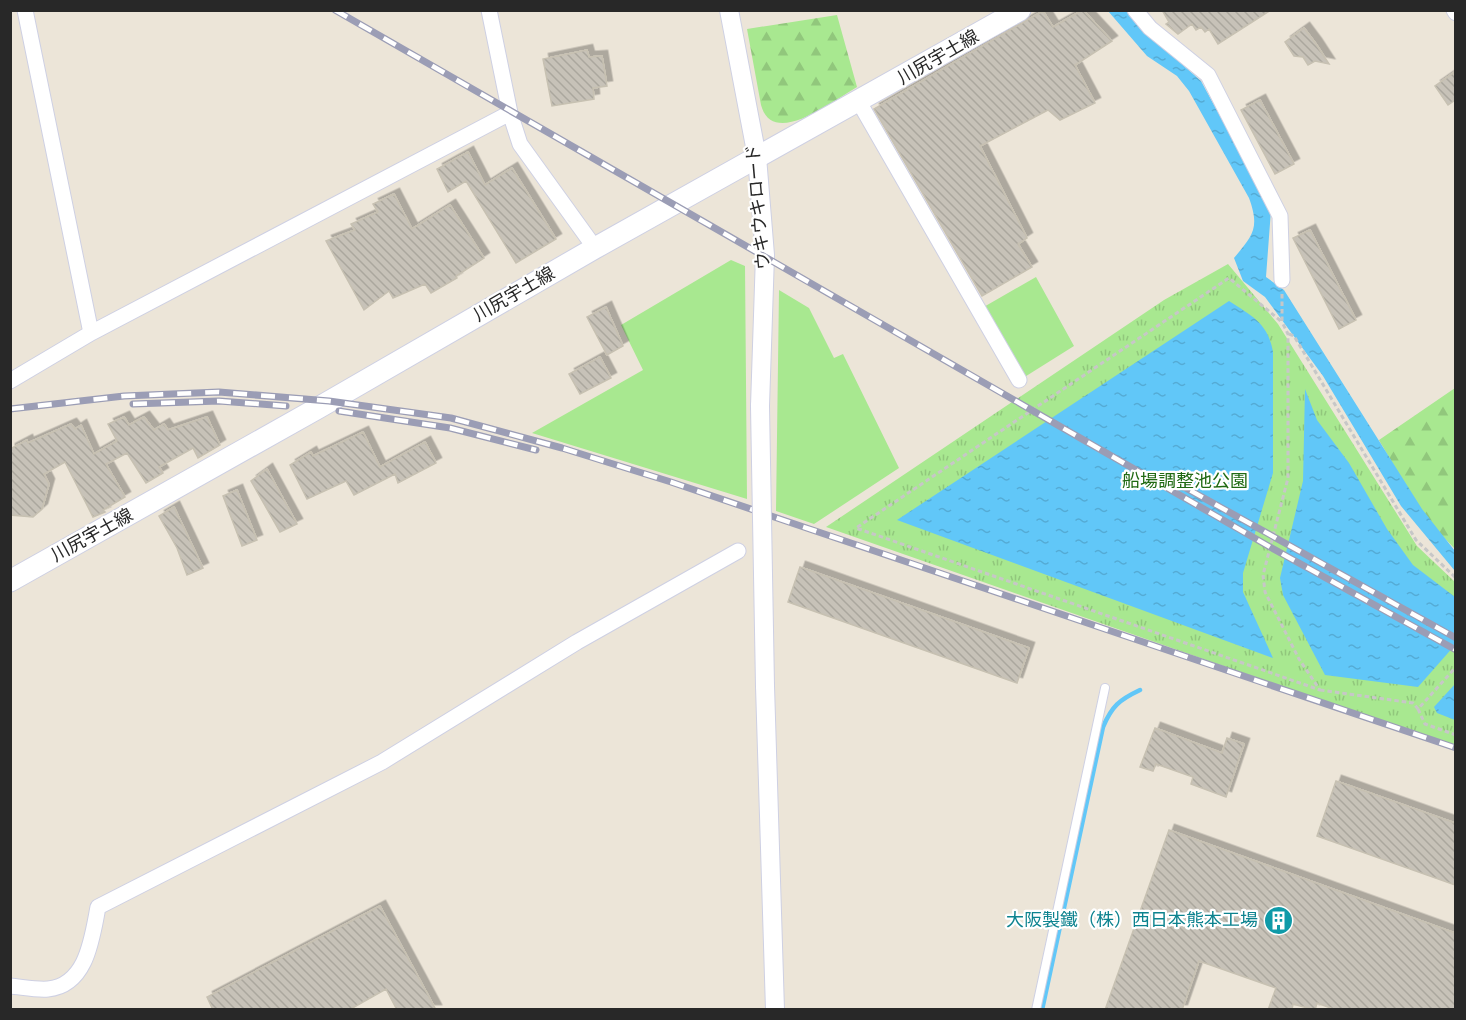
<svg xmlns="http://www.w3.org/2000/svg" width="1466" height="1020" font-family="'IBM Plex Sans','Noto Sans JP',sans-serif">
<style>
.grass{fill:#a8e890}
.forest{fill:url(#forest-firs)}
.park{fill:url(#park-tufts)}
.water{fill:url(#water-ripples)}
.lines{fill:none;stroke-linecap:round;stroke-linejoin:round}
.stream{stroke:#61c7f8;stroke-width:4.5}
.building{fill:url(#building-back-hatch);stroke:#c7c1b2;stroke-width:1.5;filter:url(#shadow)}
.service-casing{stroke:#ced0e3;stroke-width:10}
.minor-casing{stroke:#ced0e3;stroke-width:17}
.tertiary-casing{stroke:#ced0e3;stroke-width:20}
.secondary-casing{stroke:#ced0e3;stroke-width:23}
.path{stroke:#c7c7c7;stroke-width:3;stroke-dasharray:4.5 3;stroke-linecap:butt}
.service{stroke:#fff;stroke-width:8}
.minor{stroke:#fff;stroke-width:15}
.tertiary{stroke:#fff;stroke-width:18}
.secondary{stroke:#fff;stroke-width:21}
.rail-casing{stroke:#9b9db5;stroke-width:7}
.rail{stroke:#fff;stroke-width:4.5;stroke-dasharray:14;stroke-linecap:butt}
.tertiary-bridge-casing{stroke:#ced0e3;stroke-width:20;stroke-linecap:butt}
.tertiary-bridge{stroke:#fff;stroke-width:18}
.labels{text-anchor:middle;stroke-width:4.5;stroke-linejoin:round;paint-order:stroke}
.street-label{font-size:18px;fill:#282828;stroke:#fff}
.park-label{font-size:18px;fill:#206a13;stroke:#fff}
.culture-label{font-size:18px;fill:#0d838f;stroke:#fff;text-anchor:end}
</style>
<defs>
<pattern id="forest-firs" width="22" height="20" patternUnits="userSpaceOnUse" patternTransform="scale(1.5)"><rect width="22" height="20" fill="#a8e890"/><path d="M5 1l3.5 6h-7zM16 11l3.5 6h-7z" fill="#91c77c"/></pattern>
<pattern id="park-tufts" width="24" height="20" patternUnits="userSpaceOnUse" patternTransform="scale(1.5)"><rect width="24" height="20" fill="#a8e890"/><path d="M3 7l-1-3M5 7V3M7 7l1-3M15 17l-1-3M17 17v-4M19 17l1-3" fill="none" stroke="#91c77c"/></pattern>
<pattern id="water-ripples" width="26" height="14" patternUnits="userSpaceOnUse" patternTransform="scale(1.5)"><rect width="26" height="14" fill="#61c7f8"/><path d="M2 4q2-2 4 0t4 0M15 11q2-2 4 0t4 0" fill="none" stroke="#54abd5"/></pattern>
<pattern id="building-back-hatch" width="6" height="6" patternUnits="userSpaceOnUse" patternTransform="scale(1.5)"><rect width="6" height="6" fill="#c7c2b8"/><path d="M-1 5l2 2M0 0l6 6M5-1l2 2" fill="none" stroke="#aba79e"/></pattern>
<filter id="shadow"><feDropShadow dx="5.5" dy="-5.5" stdDeviation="0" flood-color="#0004"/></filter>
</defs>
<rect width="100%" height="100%" fill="#ece5d8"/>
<path class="grass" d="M731 260 745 266 747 499 532 433 643 370 621 325Z
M1036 277 1074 346 1023 378 982 308Z
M779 290 809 308 834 358 843 354 899 468 814 524 776 511Z"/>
<path class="forest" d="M837 15 857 87C834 100 773 149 761 105L747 29Z
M1455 388V549L1423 516 1379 440Z"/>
<path class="park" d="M1228 264 1278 324 1417 546 1455 582V747L826 527 1164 300Z"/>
<path class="water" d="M1108 11H1126L1142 29 1201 81 1271 210 1266 277 1284 290 1422 509 1455 551V571L1401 506 1323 376 1265 297 1243 281 1234 258C1253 235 1260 228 1249 198L1189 91 1177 76 1147 56Z
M1229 301C1252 316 1268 323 1273 352V473L1243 573V592L1273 658 897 520Z
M1305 389 1317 420 1349 463 1387 529 1413 565 1455 597V645L1418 687 1325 675 1283 595 1280 578 1303 481Z
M1455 684V720L1437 713 1434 707Z"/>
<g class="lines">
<path class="stream" d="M1042 1010 1103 727C1112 706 1119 700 1140 690"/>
</g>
<path class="building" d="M1083 10 1112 41 1075 65 1095 103 1060 120 1048 110 980 146 1027 238 1018 244 1032 267 982 296 874 109 1043 11 1053 27Z
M1162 10H1271L1218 44 1209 29 1205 32 1201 27 1196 30 1192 24 1178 34 1166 24 1169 22Z
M1304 28 1316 44 1329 64 1315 61 1308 65 1303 57 1294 56 1285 42Z
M587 50 589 57 602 56 607 86 593 88 594 99 552 106 543 59Z
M1455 72V100L1448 105 1435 86Z
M1260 100 1294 164 1275 174 1241 110Z
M468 152 485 185 512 168 556 239 516 263 466 181 448 192 437 169Z
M394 194 412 229 450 205 484 258 456 276 457 278 431 293 425 284 393 298 389 291 364 310 326 241 355 230 351 224 378 212 373 204Z
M1310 230 1356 320 1339 329 1293 238Z
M606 307 623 346 607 355 587 317Z
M600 357 611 378 580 394 569 374Z
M124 417 129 425 144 417 154 430 164 424 168 430 207 417 220 445 198 458 193 448 159 467 163 473 146 483 127 453 106 464 125 497 103 510 105 512 93 517 65 462 44 474 49 484 42 509 33 517 10 515V449L27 440 28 443 71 424 75 429 81 425 94 454 117 441 108 424Z
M363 432 380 467 425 442 436 463 398 483 395 474 354 495 346 481 307 499 290 465 311 452 313 456Z
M267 469 297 524 280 532 251 481Z
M237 490 257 540 242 546 223 496Z
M174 507 203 568 187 575 177 548 159 516Z
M800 567 1029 648 1017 683 788 602Z
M1155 728 1222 753 1227 738 1244 744 1226 797 1191 784 1193 777 1156 764 1153 771 1140 767Z
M1336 781 1455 823V885L1317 836Z
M1169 830 1455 933V1010H1336L1317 1003 1315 1010 1293 1004 1292 1010H1268L1276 988 1199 961 1182 1010H1105Z
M380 906 436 1010H397L386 989 349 1010H213L207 997Z"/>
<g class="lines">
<defs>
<path id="service" d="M1036 1010 1105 688"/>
<path id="minor" d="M25 10 91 333
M489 10 510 113 520 144 595 248
M1135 10 1150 28 1208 75 1280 216 1282 280
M1454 10 1456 13
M859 102 1019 380
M10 381 91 333 510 113
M10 986C22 987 36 990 48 989 87 985 92 938 98 907L382 762 577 642 738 551"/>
<path id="tertiary" d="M729 10 757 157 765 255 760 406
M765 686 775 1010"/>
<path id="secondary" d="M10 581 318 408 595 248 1020 10"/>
</defs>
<use href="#service" class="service-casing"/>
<use href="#minor" class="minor-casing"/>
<use href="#tertiary" class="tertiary-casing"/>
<use href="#secondary" class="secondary-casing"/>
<path class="path" d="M1282 294V322L1229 278 856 528 1320 690 1299 659 1265 592 1263 575 1288 478V334L1282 322
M1289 334 1294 336 1416 540 1456 578
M1320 690 1413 703 1418 709 1456 667
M1418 709 1425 724 1456 735"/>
<use href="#service" class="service"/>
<use href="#minor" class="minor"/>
<use href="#tertiary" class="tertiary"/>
<use href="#secondary" class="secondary"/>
<defs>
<path id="rail" d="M335 10 1270 547 1456 650
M133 404 219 401 286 406
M10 409 124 396 219 392 329 401 451 418 562 448 671 482 1456 748
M339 411 450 428 536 450
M1166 477 1456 638"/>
</defs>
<use href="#rail" class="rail-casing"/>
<use href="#rail" class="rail"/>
<defs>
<path id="tertiary-bridge" d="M760 406 765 686"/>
</defs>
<use href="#tertiary-bridge" class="tertiary-bridge-casing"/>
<use href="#tertiary-bridge" class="tertiary-bridge"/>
</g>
<defs>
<symbol id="building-disc" viewBox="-11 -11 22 22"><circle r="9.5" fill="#0f9aa8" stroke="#fff"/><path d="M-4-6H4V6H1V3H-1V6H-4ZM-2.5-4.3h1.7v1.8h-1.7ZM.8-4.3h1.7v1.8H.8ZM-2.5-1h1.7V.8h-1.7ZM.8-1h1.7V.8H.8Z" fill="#fff"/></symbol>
</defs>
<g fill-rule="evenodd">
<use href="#building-disc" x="1262" y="904" width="33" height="33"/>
</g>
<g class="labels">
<g class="street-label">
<text transform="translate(938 57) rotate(-30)" y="6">川尻宇土線</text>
<text transform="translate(758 207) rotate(-95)" y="6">ウキウキロード</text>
<text transform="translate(514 294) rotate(-30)" y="6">川尻宇土線</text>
<text transform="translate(92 535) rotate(-29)" y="6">川尻宇土線</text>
</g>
<g class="park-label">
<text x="1185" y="487">船場調整池公園</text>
</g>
<g class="culture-label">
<text x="1258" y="926">大阪製鐵（株）西日本熊本工場</text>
</g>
</g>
<rect width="1466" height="1020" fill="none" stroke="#282828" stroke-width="24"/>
</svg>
